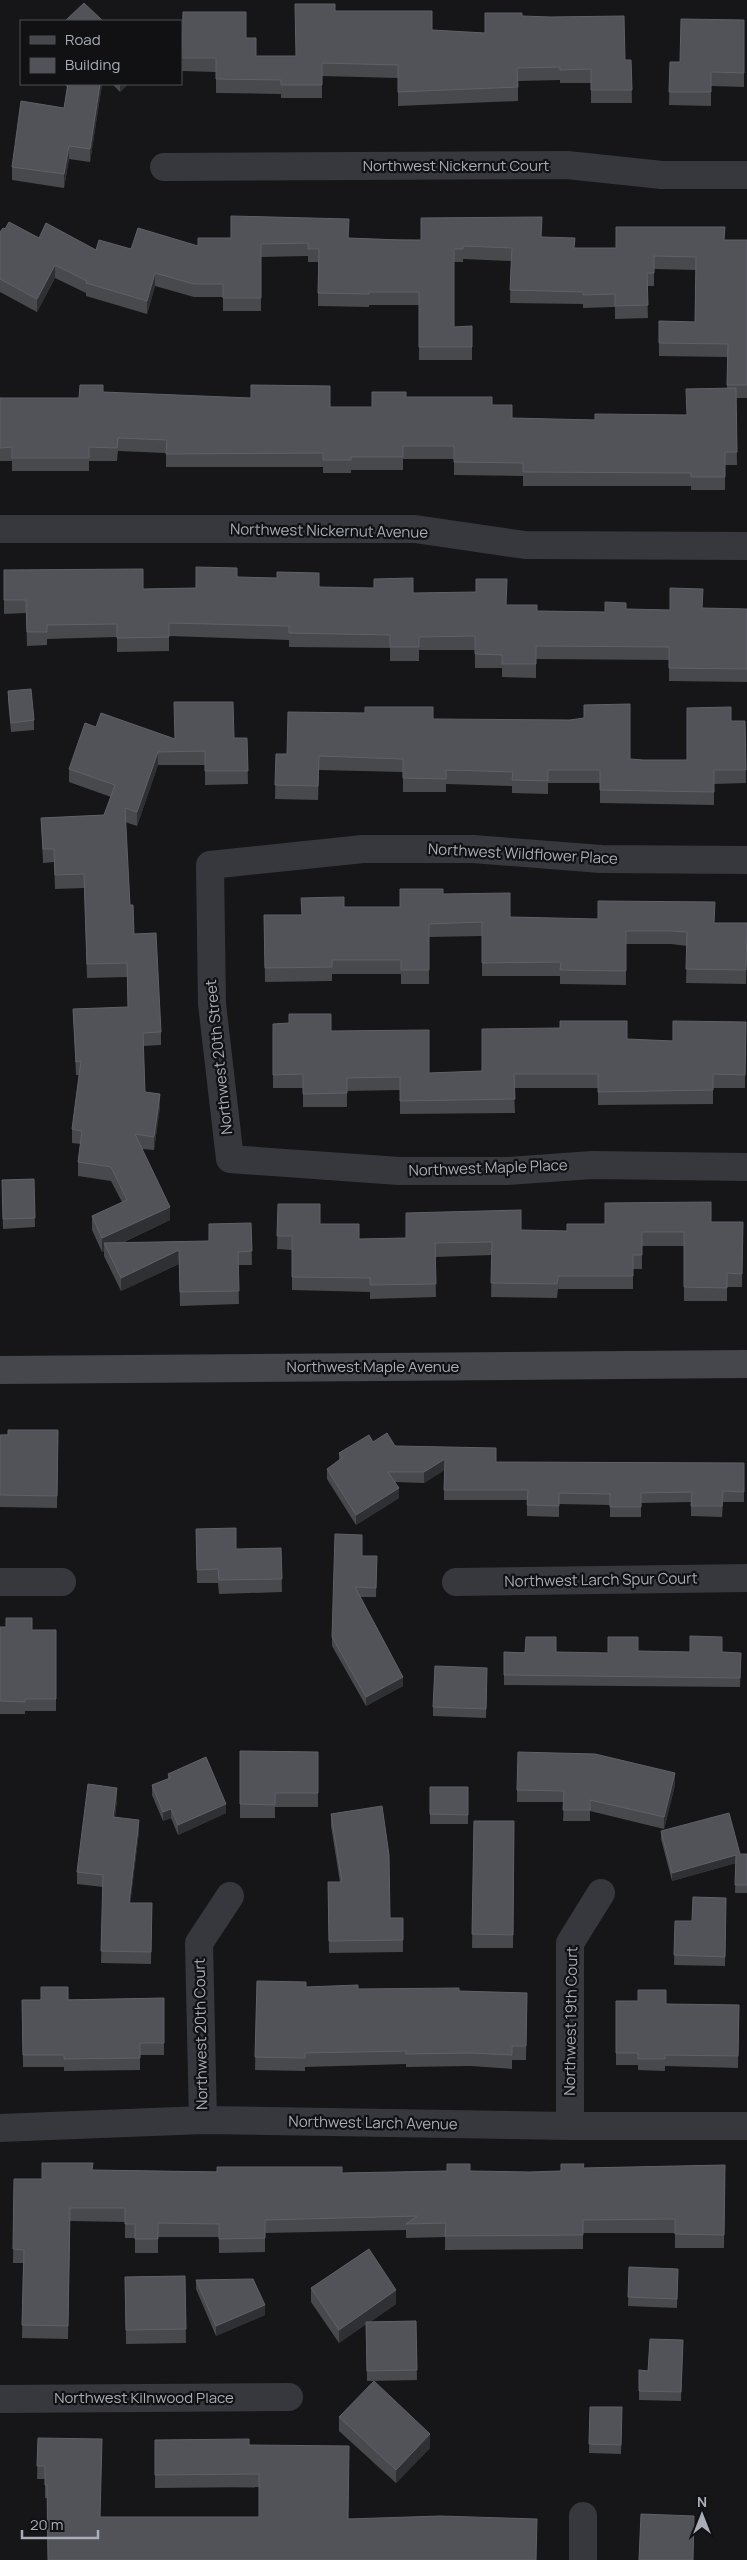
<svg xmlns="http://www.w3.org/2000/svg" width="747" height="2560" font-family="Manrope,sans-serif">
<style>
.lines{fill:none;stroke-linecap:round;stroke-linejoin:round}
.street{stroke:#37383d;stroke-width:28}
.secondary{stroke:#45474d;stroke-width:28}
.wall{fill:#47494d}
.shaded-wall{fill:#2f3033}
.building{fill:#525359;stroke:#5f6168}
.labels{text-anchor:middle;stroke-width:4.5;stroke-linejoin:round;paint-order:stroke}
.street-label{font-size:15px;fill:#a8adb8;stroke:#111113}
</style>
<rect width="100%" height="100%" fill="#161618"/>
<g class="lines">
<path class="street" d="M164 167 567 165 662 175H747
M0 529H415L525 545 747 546
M747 860 601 859 473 849H363L210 865 212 1004 230 1159 399 1171H507L592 1165 747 1167
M0 1582H62
M456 1582 747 1578
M203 2120 199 1943 230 1896
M570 2126V1943L601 1893
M0 2128 203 2120 570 2126H747
M0 2399 289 2397
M583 2516V2560"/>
<path class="secondary" d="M0 1370 747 1364"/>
</g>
<path class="wall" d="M335 11 432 30 485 33 522 16 625 60H631L632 103H591V83H560V80L518 81V101L398 106V78L322 76V98H281V94L216 93V72L182 71 183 12 256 56H296Z
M744 20V87L711 86V106L669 105 670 62H680Z
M64 84H102L90 162 69 159 64 188 12 180V167L64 108 67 87Z
M112 84H128L120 92Z
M5 229 39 238 96 250 131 249 349 238 421 240 541 237 575 248H616L725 240H747V398H736L737 465H725V490H691V486H523V476L454 475V459H403V470H351V473H323V467H166V453L118 451 117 461H89V471H12V461H0V398H79L103 392 330 407H372L406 397 492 405 512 418 595 420 687 415 727 388V357L659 356V321L695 322 696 270 654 269V286H647L648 318 615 319V307L583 308V304L510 303 511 261 463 259V262H454V327L472 326V360H419V305H369V307L318 306V262H308V256L261 257V311H223V297H194L155 286 147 314 86 296V293L55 278 37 312 0 292V232Z
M4 570 143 589 196 588 237 577 319 587 413 593 507 605 537 611 605 612 626 609 670 610 702 608 747 609V682L669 681V660L536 659V678L502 677V668H475V650H419V661H390V648L289 647V640L169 636V651L117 652V637L47 639V645L27 646 26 613 4 614Z
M8 691 34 720V730L11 732 8 701Z
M433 719 630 759 643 760H687L731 721H745L746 783 714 784V805L600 803V783H548V794L512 793V786L446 784V792H403V772L319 770 318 800 275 799 276 754H287Z
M96 727 175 739 247 738 248 784 205 785V765H158L137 826 125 822 130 905 134 934 161 1032V1045L143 1046 145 1092 160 1107 154 1150 142 1149 170 1220 122 1243 209 1241 251 1223 252 1265H238L239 1304 180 1306 179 1264 121 1291 104 1256V1251L102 1252 92 1230V1216L122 1202 111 1181 78 1176V1162L81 1144 72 1143V1129L79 1075H76L73 1009 128 1007 127 977 87 978 84 888 55 889 54 862 43 863 41 818 104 815 111 797 69 782V769Z
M443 894 510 917 715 923 747 944 746 984 686 983 687 946 671 944H626V985L560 984V976H482V936L429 937V984H401V974H332V981L265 982 264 915H301L344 907H400Z
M746 1022 745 1088H713V1104L598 1105V1088H514L515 1113 400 1114V1090L347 1091V1107H303V1088H273V1024L331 1031 429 1073 482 1071 627 1039 673 1041Z
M34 1179 35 1227 3 1229 2 1180Z
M278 1204 320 1224 359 1239 406 1238 521 1230 567 1231 605 1224 711 1222H743L742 1287H727V1301H684V1246H642V1269H633V1289H558L557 1298 491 1297 492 1255 435 1257 436 1297 370 1299V1292L292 1290V1250L277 1249Z
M58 1430 57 1508 0 1507V1435Z
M373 1442 496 1462 744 1463V1502H723L722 1517 691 1516V1502L641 1503V1517H610V1505L559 1504V1517L527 1516V1500H444V1470L424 1483 395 1482 399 1498 356 1525 327 1479V1469L339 1460V1453Z
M196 1529 236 1549 281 1548 282 1592 219 1594 218 1583H197Z
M362 1556H377L376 1597H360L403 1686 366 1706 332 1646V1637Z
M0 1627 32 1630H56V1711H25V1714H0Z
M638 1651 741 1653 740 1687 504 1685V1652L608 1653Z
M487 1668 486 1718 433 1716V1707Z
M240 1751 318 1752V1807H275V1818H240Z
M168 1774 226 1813 178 1835 171 1818 163 1821 152 1795V1785L168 1779Z
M675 1785 664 1829 590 1811V1821H563L564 1802H517V1790Z
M430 1787H468V1824H430Z
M117 1800 115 1817 139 1832 130 1903H152L151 1964 101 1963 103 1887 77 1884V1872Z
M331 1814 390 1918H403V1952L329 1953 328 1882H340L331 1826Z
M474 1821H514L513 1948H472Z
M661 1831 740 1854H747V1893H735L736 1863 672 1881 661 1839Z
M726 1898 725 1966 674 1965 675 1921H692Z
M257 1981 306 1987 358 1989 527 1993 526 2060H512V2069L471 2066 406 2067V2064L305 2067V2071L255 2070Z
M164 1998V2055H140V2070L64 2071V2067H23L22 2000Z
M616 2001H638L666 2004 739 2005 738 2068 665 2066V2071L638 2070V2065H616Z
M725 2165 724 2248H675V2233H583V2249L445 2250V2237L406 2238V2230L265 2233V2252L219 2253V2237H158V2253H135V2238H125V2222L70 2221 68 2339 22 2338 23 2263H13L14 2179H42L92 2170 342 2173 470 2171 530 2172 561 2171 583 2168Z
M629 2267 678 2269 677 2308 628 2306Z
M185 2276 186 2343 126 2344 125 2277Z
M196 2280 265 2315 216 2336 196 2289Z
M311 2288 396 2304 370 2322 416 2321 417 2380 367 2381 366 2324 339 2343 311 2302Z
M683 2340 681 2401 639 2400V2370L648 2371Z
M590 2407H622L621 2454 589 2453Z
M339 2417 430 2448 396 2483 339 2431Z
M38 2438 100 2517H259V2487L155 2488V2440L249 2445 349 2519 48 2560 47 2498H45V2479H37Z"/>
<path class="shaded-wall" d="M100 84H102L90 162V149Z
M120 84H128L120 92Z
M69 146V159L64 188V174Z
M55 265V278L37 312V299Z
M155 273V286L147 314V301Z
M158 752V765L137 826V812Z
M160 1094V1107L154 1150V1137Z
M170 1207V1220L108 1249 104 1243V1251L102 1252V1238Z
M179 1250V1264L121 1291V1278Z
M445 1459V1470L424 1483V1472Z
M399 1488V1498L356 1525V1515Z
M403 1677V1686L366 1706V1697Z
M675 1773V1785L664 1829V1817Z
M117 1788V1800L113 1829V1817Z
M226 1804V1813L178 1835V1825Z
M171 1809V1818L163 1821V1812Z
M139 1820V1832L129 1915V1903Z
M736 1855V1863L672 1881V1873Z
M396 2290V2304L339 2343V2330Z
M265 2305V2315L216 2336V2326Z
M430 2434V2448L396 2483V2470Z"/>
<path class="building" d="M84 3 103 21H65Z
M295 4H335V11H432V30L485 33V13H522V16L550 17 624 16 625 60H631L632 90H591V69L560 70V67L517 68 518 87 398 92V65L322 63V85H281V80L216 79V58H182L183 12H246V38H256V56H296Z
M681 19 744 20V73L711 72V92H669L670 62H680Z
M68 84H100L90 149 69 146 64 174 12 167 21 101 64 108Z
M231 216 349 219 348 238 399 240H421V218L542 217 541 237 575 238 574 248H616V227H725L724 240H747V385H727L728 344 659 343V321L695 322 696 257 654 256V273H647L648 305 615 306V294L583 295V292L510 290 512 248 463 246V249H454V327L472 326V347H419V292H369V294L318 293 319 249H308V243L261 244V298H223V284H194L155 273 147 301 86 283 87 281 55 265 37 299 0 279V232L3 228 5 229 9 222 39 238 46 223 96 250 99 240 131 249 138 228 198 246V238H231Z
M80 385H103V392L251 398V385L330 386V407H372V392H406V397H492V405H512V418L595 420V414L687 415 686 389 736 388 737 452H725V477H691V473L523 472V463L454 462V446H403V457H351V460H323V453L166 454 167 440 118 438 117 448 89 447V458H12V447L0 448V398H79Z
M196 567 237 568V577L277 578V572L319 573V587L374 588V579L413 578V593L476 592V579H507L506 605H537V611L605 612V602L626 603V609L670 610V588L703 589 702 608 747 609V669L669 668V647L536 646V664H502V655L475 654V636L419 637V647H390V635L289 633V626L169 623V637L117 638V624L47 625V632H27L26 600H4V570L143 569V589L196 588Z
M31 689 34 720 11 723 8 691Z
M174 702H233L234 738H247L248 771H205V751L158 752 137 812 125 808 130 905H133L134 934 156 933 161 1032 143 1033 145 1092 160 1094 154 1137 135 1134 170 1207 102 1238 92 1216 127 1200 111 1167 78 1162 82 1131 72 1129 81 1061 76 1062 73 1009 128 1007 127 963 87 964 84 874 55 875 54 849H43L41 818 104 815 115 785 69 769 85 723 96 727 101 713 175 739Z
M630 704V759L643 760H687V708L731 707V721H745L746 770H714V792L600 790V770H548V781L512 780 513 772 446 770V779L403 778V759L319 756 318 786 275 785 276 754H287L288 712 365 713V707H433V719L570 720 584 718V705Z
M400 889H443V894L510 893V917L598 919V901L715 902 714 923H747L746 970 686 969 687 932 671 931H626V971L560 970 561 962 482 963V922L429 924V970H401V960H332V967L265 968 264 915H302L301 898 344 897V907H400Z
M289 1014H331V1031L429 1030V1073L482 1071V1029L560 1028V1021H627V1039L673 1041V1021L746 1022 745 1075 713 1074V1090L598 1092V1074H514L515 1099 400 1101V1077L347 1078V1093L303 1094V1074L273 1075V1024L289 1023Z
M34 1179 35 1218 3 1219 2 1180Z
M711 1202V1222H743L742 1274 727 1273V1288L684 1287V1232H642V1255H633V1276H558L557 1284 491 1283 492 1242 435 1243 436 1284 370 1285V1278L292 1277V1236H277L278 1204H320V1224H359V1239L406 1238V1213L521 1210V1230L567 1231V1224H605V1203Z
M251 1223 252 1251 238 1252 239 1291 180 1292 179 1250 121 1278 104 1243 209 1241V1224Z
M8 1430H58L57 1496 0 1495V1435H8Z
M387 1433 395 1446 496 1448V1462L744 1463V1492L723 1491 722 1506H691L692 1492 641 1493V1507H610V1494L559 1493V1506L527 1505 528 1490H444L445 1459 424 1472H388L399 1488 356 1515 327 1469 342 1458 339 1453 369 1435 373 1442Z
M236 1528V1549L281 1548 282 1579 219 1580 218 1569 197 1570 196 1529Z
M335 1534 362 1535V1556H377L376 1588 355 1587 403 1677 366 1697 332 1637Z
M6 1618H32V1630H56V1699H25V1702L0 1701V1627H6Z
M690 1636 722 1637V1652L741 1653 740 1678 504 1675V1652L525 1653 526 1637H556V1652L608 1653V1637H638V1651L690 1652Z
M435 1666 487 1668 486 1709 433 1707Z
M240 1751 318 1752V1793H275V1805L240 1804Z
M518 1752 595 1754 675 1773 664 1817 590 1800V1810H563L564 1791 517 1790Z
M206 1757 226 1804 178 1825 171 1809 163 1812 152 1785 170 1778 168 1774Z
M88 1784 117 1788 113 1817 139 1820 129 1903H152L151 1952 101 1951 103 1875 77 1872Z
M430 1787H468V1815L430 1814Z
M382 1806 389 1855 390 1918H403V1940L329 1941 328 1882H342L331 1814Z
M729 1813 740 1854H747V1885H735L736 1855 672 1873 661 1831Z
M474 1821H514L513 1935 472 1934Z
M693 1897 726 1898 725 1957 674 1955 675 1921H692Z
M257 1981 306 1982V1987L358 1985V1989L459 1988V1991L527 1993 526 2046H512V2055L471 2053 406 2054V2051L305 2053V2058L255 2057Z
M41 1987H68V2000L164 1998V2043H140V2058L64 2059V2055H23L22 2000H41Z
M638 1990H666V2004L739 2005 738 2056 665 2055V2059H638V2053H616V2001H638Z
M42 2163H93L92 2170 217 2172V2167H342V2173L447 2171V2164H470V2171L530 2172 561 2171V2164H584L583 2168 725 2165 724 2235 675 2234V2219L583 2220V2235L445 2236 446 2223 406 2224 417 2216 265 2220V2238L219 2239V2224L158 2223V2239H135V2224H125V2208H70L68 2326 22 2325 24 2250 13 2249 14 2179H42Z
M369 2249 396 2290 339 2330 311 2288Z
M629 2267 678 2269 677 2299 628 2297Z
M185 2276 186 2329 126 2330 125 2277Z
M253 2279 265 2305 216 2326 196 2280Z
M416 2321 417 2370 367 2371 366 2322Z
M650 2339 683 2340 681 2392 639 2391V2370L648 2371Z
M374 2381 430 2434 396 2470 339 2417Z
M590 2407H622L621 2445 589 2444Z
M38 2438 102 2439 100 2517H259V2474L155 2475V2440L249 2439V2445L349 2446 348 2519 440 2516 537 2519 536 2560H48L47 2485H45V2466H37Z
M641 2514 694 2516 693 2560H639Z"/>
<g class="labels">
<g class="street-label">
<text x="456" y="171">Northwest Nickernut Court</text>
<text transform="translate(329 531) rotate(1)" y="5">Northwest Nickernut Avenue</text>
<text transform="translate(523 854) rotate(3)" y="5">Northwest Wildflower Place</text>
<text transform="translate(219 1057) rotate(-96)" y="5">Northwest 20th Street</text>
<text transform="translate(488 1168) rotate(-2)" y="5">Northwest Maple Place</text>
<text x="373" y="1372">Northwest Maple Avenue</text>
<text transform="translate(601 1580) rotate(-1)" y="5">Northwest Larch Spur Court</text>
<text transform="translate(571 2021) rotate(-89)" y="5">Northwest 19th Court</text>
<text transform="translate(201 2034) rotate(-91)" y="5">Northwest 20th Court</text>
<text transform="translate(373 2123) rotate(1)" y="5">Northwest Larch Avenue</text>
<text x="144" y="2403">Northwest Kilnwood Place</text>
</g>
</g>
<rect x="20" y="20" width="162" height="65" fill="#111113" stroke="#4d4f55"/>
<rect x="30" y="36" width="25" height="8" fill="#45474d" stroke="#4d4f55"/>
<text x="65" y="45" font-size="15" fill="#a8adb8">Road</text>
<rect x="30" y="58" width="25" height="15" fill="#525359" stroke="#4d4f55"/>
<text x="65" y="70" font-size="15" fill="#a8adb8">Building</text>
<g transform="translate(702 2515)" stroke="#111113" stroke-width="4" paint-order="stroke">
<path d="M0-4L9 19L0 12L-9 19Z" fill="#a8adb8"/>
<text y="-8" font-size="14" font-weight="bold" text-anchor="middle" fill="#a8adb8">N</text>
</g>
<path d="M22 2530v8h76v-8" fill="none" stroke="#a8adb8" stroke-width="2.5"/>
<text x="30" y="2530" font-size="15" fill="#a8adb8" stroke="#111113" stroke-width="4" paint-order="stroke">20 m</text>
</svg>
